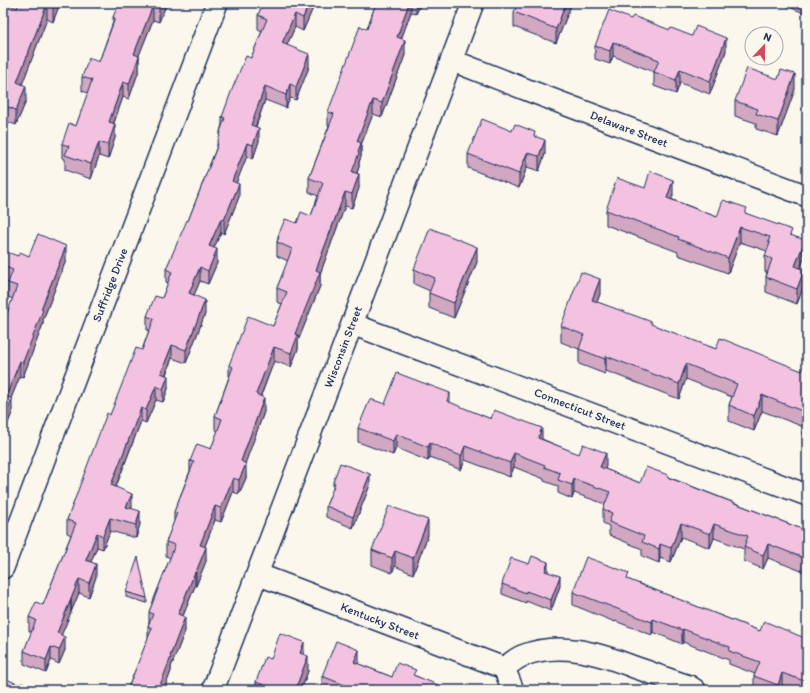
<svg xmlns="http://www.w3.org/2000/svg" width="810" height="693" font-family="Itim,sans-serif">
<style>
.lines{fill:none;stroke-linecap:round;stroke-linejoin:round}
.street-casing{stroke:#1b2f5e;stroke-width:24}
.street{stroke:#fbf7ec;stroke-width:21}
.wall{fill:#d2a7c2;stroke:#1b2f5e}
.shaded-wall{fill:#ab889e;stroke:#1b2f5e}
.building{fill:#f4c2e1;stroke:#1b2f5e}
.labels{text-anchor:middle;stroke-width:3;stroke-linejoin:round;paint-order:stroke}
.street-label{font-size:12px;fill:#1b2f5e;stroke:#fbf7ec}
</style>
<rect width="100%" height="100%" fill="#fbf7ec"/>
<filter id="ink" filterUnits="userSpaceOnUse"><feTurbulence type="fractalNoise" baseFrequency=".025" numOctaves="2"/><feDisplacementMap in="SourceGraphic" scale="8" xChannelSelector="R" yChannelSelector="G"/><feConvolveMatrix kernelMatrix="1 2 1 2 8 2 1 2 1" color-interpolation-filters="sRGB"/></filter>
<g filter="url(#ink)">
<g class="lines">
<defs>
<path id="street" d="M451 60 530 91 807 196
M352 324 807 495
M3 568 217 3
M257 574 504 668 513 690
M504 668C510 664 515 659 522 656 559 641 598 653 634 667 652 673 670 680 689 686L695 690
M213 690 352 324 473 3"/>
</defs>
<use href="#street" class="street-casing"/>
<use href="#street" class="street"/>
</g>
<path class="wall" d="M60 3 53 22 47 19 22 84 26 101 16 125 3 120V16L17 8Z
M127 3H167L159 22 153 20 139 55V70L129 99 123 97 114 123 115 138 108 159 99 156 91 179 65 170V159L62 158V144L76 126 88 93 82 91V77L99 62 113 22V17Z
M313 3V8L303 31 295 27 287 45 309 67 296 100 290 98 286 108 265 100 256 127 259 141 253 159 247 156 236 183 239 197 224 234 221 232 214 248 217 263 208 284 200 281 194 295 205 314 186 363 172 358 166 375 168 389 163 402 156 400 146 423 141 421 116 487 132 507 131 509 140 524 136 538 110 531 103 549 97 547 91 562 96 577 89 597 79 593 71 612 61 635 65 650 59 664 51 660 46 673 24 664V651L32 632 29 631V617L43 605 71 535 67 533V520L110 415 142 350 149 330H147V316L162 298 168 283 166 282V269L188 221 217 146V144L220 137V132L222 124V117L251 58 262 31 258 29V15Z
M376 3H421L416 14 411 12 401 39 405 55 382 117 373 114 361 145V157L359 162V167L357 173 359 188 352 208 345 206 320 274V286L298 341V349L291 367 274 361 261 396 264 412 245 463 246 478 239 494 233 492 221 522 215 520 205 546 206 561 196 586H195L183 616 185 631 171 667V671L164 690H128V688L148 639V626L149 623V612L170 558 166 556V542L174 522V512L190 471V461L211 449 218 431 215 430V416L229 377V365L273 326 282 304 277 302V288L288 261 277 256V242L278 238V236L297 223 311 216 318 196 309 192V178L329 126H328V112L367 29Z
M570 3V8L556 43 514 27V12Z
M778 3H807V14Z
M631 19 726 51 710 94 680 83 676 94 654 86V72L613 56 610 64 595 59V46Z
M795 89 778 136 756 129V123L735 116V101Z
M512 131 535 136 545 154 539 171 527 167 519 188 468 168V154Z
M645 188 673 195 671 199 717 217 747 214 792 236 805 256 800 268 804 285 797 304 766 292V277L767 272H765V256L767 251 740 242 728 273 678 255V252L606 225V210Z
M3 255 18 256H29L66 260 43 320V324L23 377 20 376 11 398 12 413 3 435V325L13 299 8 297V283L3 281Z
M477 262 454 318 429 308V293L430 291 414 284V269Z
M600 294 597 302 652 325 716 349 802 371 807 369V446L803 444V429L804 427 762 411 754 431 729 421V405L732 397 686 379 679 399 606 371 605 374 579 364V349L561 342V326Z
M450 403 542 439 606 466 605 469 640 483 668 477 807 531V574L804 573V572L768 558 763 569 744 561V549L714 538 710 548 681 537 671 562 660 558 659 563 642 556V549L609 535V526L603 523V509L605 504 574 493 572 499 558 493V486L544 481V479L514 467 510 477 465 460 461 470 430 457 428 461 396 448 393 455 358 442V428L385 404Z
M333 482 370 485 353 528 326 517V506L333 489Z
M428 535 413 574 395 566 392 573 372 565V550Z
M548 572 560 586 551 611 526 601V603L502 594V584Z
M629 580 760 631 807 639V690H792L782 686 781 690H754V676L755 674 729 664V660L683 642 682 644 653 632 652 635 615 621V622L573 605V592Z
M126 592 147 598V603L126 597Z
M304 655 308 671 301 690H256V682L271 659Z
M359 664 392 677 416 676 446 690H322V676Z"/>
<path class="shaded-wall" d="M55 3H60L53 22V7Z
M161 3H167L159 22V8Z
M309 3H313V8L303 31V18Z
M409 3H411V12L397 51V37Z
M416 3H421L416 14Z
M566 3H570V8L556 43V29Z
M47 4V19L17 98V82Z
M153 5V20L134 68V54Z
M295 14V27L282 56V43Z
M726 38V51L710 94V81Z
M405 40V55L382 117V103Z
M613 42V56L610 64V51Z
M309 54V67L296 100V87Z
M139 56V70L129 99V84Z
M680 69V83L676 94V80Z
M795 74V89L778 136V121Z
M123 82V97L109 136V122Z
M290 84V98L286 108V95Z
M26 86V101L16 125V110Z
M265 86V100L251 139V125Z
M373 100V114L361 145V157L359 162V167L352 186V172L357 141Z
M115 124V138L108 159V145Z
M259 128V141L253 159V145Z
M545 140V154L539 171V156Z
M99 142V156L91 179V164Z
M247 143V156L232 194V181Z
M527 153V167L519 188V174Z
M359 174V188L352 208V194Z
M673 180V195L667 213V198Z
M239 184V197L224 234V220Z
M345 192V206L320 274V286L298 341V349L291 367V353L295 334 316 270Z
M221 219V232L209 259V246Z
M740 227V242L728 273V258Z
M805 240V256L795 282V266Z
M66 246V260L43 320V324L23 377V362L41 309Z
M477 247V262L454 318V303Z
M217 249V263L208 284V271Z
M200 267V281L189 307V293Z
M804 270V285L797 304V289Z
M600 279V294L592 315V300Z
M205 300V314L186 363V350Z
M172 345V358L161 386V373Z
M274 347V361L256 408V394Z
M606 356V371L605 374V359Z
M20 361V376L6 411V396Z
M686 364V379L679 399V384Z
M168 376V389L163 402V389Z
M156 386V400L146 423V410Z
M450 393V407L447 401Z
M762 395V411L754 431V416Z
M264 398V412L241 475V461Z
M12 399V413L3 435V420Z
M141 408V421L111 499V485Z
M542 428V442L538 438Z
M396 434V448L393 455V441Z
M430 443V457L428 461V447Z
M465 446V460L461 470V456Z
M514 453V467L510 477V463Z
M606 453V466L600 481V467Z
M246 464V478L239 494V480Z
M370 474V485L353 528V517Z
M233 478V492L221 522V508Z
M574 479V493L572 499V485Z
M132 494V507L126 521V507Z
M215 506V520L200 559V545Z
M140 511V524L136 538V525Z
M110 518V531L103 549V536Z
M428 520V535L413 574V558Z
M681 523V537L671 562V548Z
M714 524V538L710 548V534Z
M97 533V547L86 574V560Z
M660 544V558L659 563V549Z
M768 544V558L763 569V555Z
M206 547V561L196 586V572Z
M395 551V566L392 573V558Z
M548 562V572L545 571Z
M96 564V577L89 597V583Z
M195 572V586L178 628V614Z
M560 576V586L551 611V600Z
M79 579V593L71 612V599Z
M71 599V612L57 646V633Z
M185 617V631L171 667V671L164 690H158L170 656Z
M653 619V632L652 635V622Z
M683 629V642L682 644V630Z
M65 637V650L59 664V650Z
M304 642V657L300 653Z
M51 647V660L46 673V660Z
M359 650V664L354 662Z
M308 656V671L301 690H295Z
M782 673V686L781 690H778V685Z"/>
<path class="building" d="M19 3H55L53 7 47 4 17 82 26 86 16 110 3 105V16L8 4 17 8Z
M119 3H161L159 8 153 5 134 54 139 56 129 84 123 82 109 122 115 124 108 145 99 142 91 164 65 155 69 146 62 144 69 123 76 126 92 80 82 77 89 58 99 62 115 18 113 17Z
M263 3H309L303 18 295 14 282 43 309 54 296 87 290 84 286 95 265 86 251 125 259 128 253 145 247 143 232 181 239 184 224 220 221 219 209 246 217 249 208 271 200 267 189 293 205 300 186 350 172 345 161 373 168 376 163 389 156 386 146 410 141 408 111 485 132 494 126 507 140 511 136 525 110 518 103 536 97 533 86 560 96 564 89 583 79 579 71 599 57 633 65 637 59 650 51 647 46 660 24 651 36 620 29 617 36 602 43 605 76 523 67 520 107 413 110 415 136 348 142 350 154 319 147 316 155 296 162 298 172 272 166 269 187 220 188 221 218 144H217L221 132H220L225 118 222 117 231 92 246 56 251 58 267 19 258 15Z
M376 3H409L397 37 405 40 382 103 373 100 357 141 361 143 358 152 359 153 352 172 359 174 352 194 345 192 316 270 320 272 295 334 298 335 291 353 274 347 256 394 264 398 241 461 246 464 239 480 233 478 221 508 215 506 200 545 206 547 196 572H195L178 614 185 617 170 656 171 657 158 690H132L128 688 152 628 148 626 153 614 149 612 175 545 166 542 177 513 174 512 194 462 190 461 197 444 211 449 222 419 215 416 233 367 229 365 248 316 273 326 287 292 277 288 292 249 277 242 279 237 278 236 285 219 297 223 301 212 311 216 323 183 309 178 334 114 328 112 360 26 367 29Z
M518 3H566L556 29 514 12Z
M609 10 631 19 633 16 670 30 671 28 692 36 696 26 726 38 710 81 680 69 676 80 654 72 659 60 613 42 610 51 595 46Z
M747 68 778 79 781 70 795 74 778 121 756 114 758 109 735 101Z
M482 119 512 131 515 124 535 132 534 136 545 140 539 156 527 153 519 174 468 154Z
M650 171 673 180 667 198 717 217 723 200 747 208 745 213 792 230 790 235 805 240 795 266 804 270 797 289 766 277 772 259 765 256 770 243 768 242 770 237 740 227 728 258 678 239 679 237 606 210 617 178 645 188Z
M430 228 477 247 454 303 429 293 435 278 414 269Z
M38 234 66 246 41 309 43 310 23 362 20 361 6 396 12 399 3 420V325L17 286 8 283 13 270 3 266V255L4 251 18 256 20 252 29 256Z
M581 272 600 279 592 300 652 322 651 324 716 349 720 338 802 371 803 368 807 369V413L762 395 754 416 729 405 737 384 686 364 679 384 606 356 605 359 579 349 584 335 561 326Z
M397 373 450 393 447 401 491 419 494 410 542 428 538 438 579 454 583 444 606 453 600 467 640 483 646 467 668 475 667 477 807 531V560L804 559V558L768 544 763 555 744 547 748 536 714 524 710 534 681 523 671 548 660 544 659 549 642 542 644 536 609 522 612 513 603 509 610 492 574 479 572 485 558 480 560 473 544 467 545 465 514 453 510 463 465 446 461 456 430 443 428 447 396 434 393 441 358 428 370 399 385 404Z
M807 418V431L803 429Z
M340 463 370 474 353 517 326 506 335 483 333 482Z
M389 506 428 520 413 558 395 551 392 558 372 550Z
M532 556 548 562 545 571 560 576 551 600 526 591V593L502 584 511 558 529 564Z
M138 557 147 598 126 592Z
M586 557 629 573 627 579 760 631 764 621 807 639V682L782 673 778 685 754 676 760 662 729 651 730 647 683 629 682 630 653 619 652 622 615 608 573 592Z
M280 633 304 642 300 653 308 656 295 690H277L256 682 265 657 271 659Z
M336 641 359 650 354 662 392 677 397 663 416 670 413 675 446 688 445 690H357L322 676Z
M4 678 20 685 21 683 39 690H3V681Z"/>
</g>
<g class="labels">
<g class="street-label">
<text transform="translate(629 129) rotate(21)" y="4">Delaware Street</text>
<text transform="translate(110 285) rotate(-69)" y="4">Suffridge Drive</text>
<text transform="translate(343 347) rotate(-69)" y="4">Wisconsin Street</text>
<text transform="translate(580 409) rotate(21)" y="4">Connecticut Street</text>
<text transform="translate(380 621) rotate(21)" y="4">Kentucky Street</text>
</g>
</g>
<rect width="810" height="693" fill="none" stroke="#fbf7ec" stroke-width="16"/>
<rect x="8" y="8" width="794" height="677" fill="none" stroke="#1b2f5e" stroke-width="1.5" filter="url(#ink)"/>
<g transform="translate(764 46) rotate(22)"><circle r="19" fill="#fbf7ec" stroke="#a1a7b3"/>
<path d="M0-3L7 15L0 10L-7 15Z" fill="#d1495b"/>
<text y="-6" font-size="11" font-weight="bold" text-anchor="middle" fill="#1b2f5e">N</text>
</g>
</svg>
